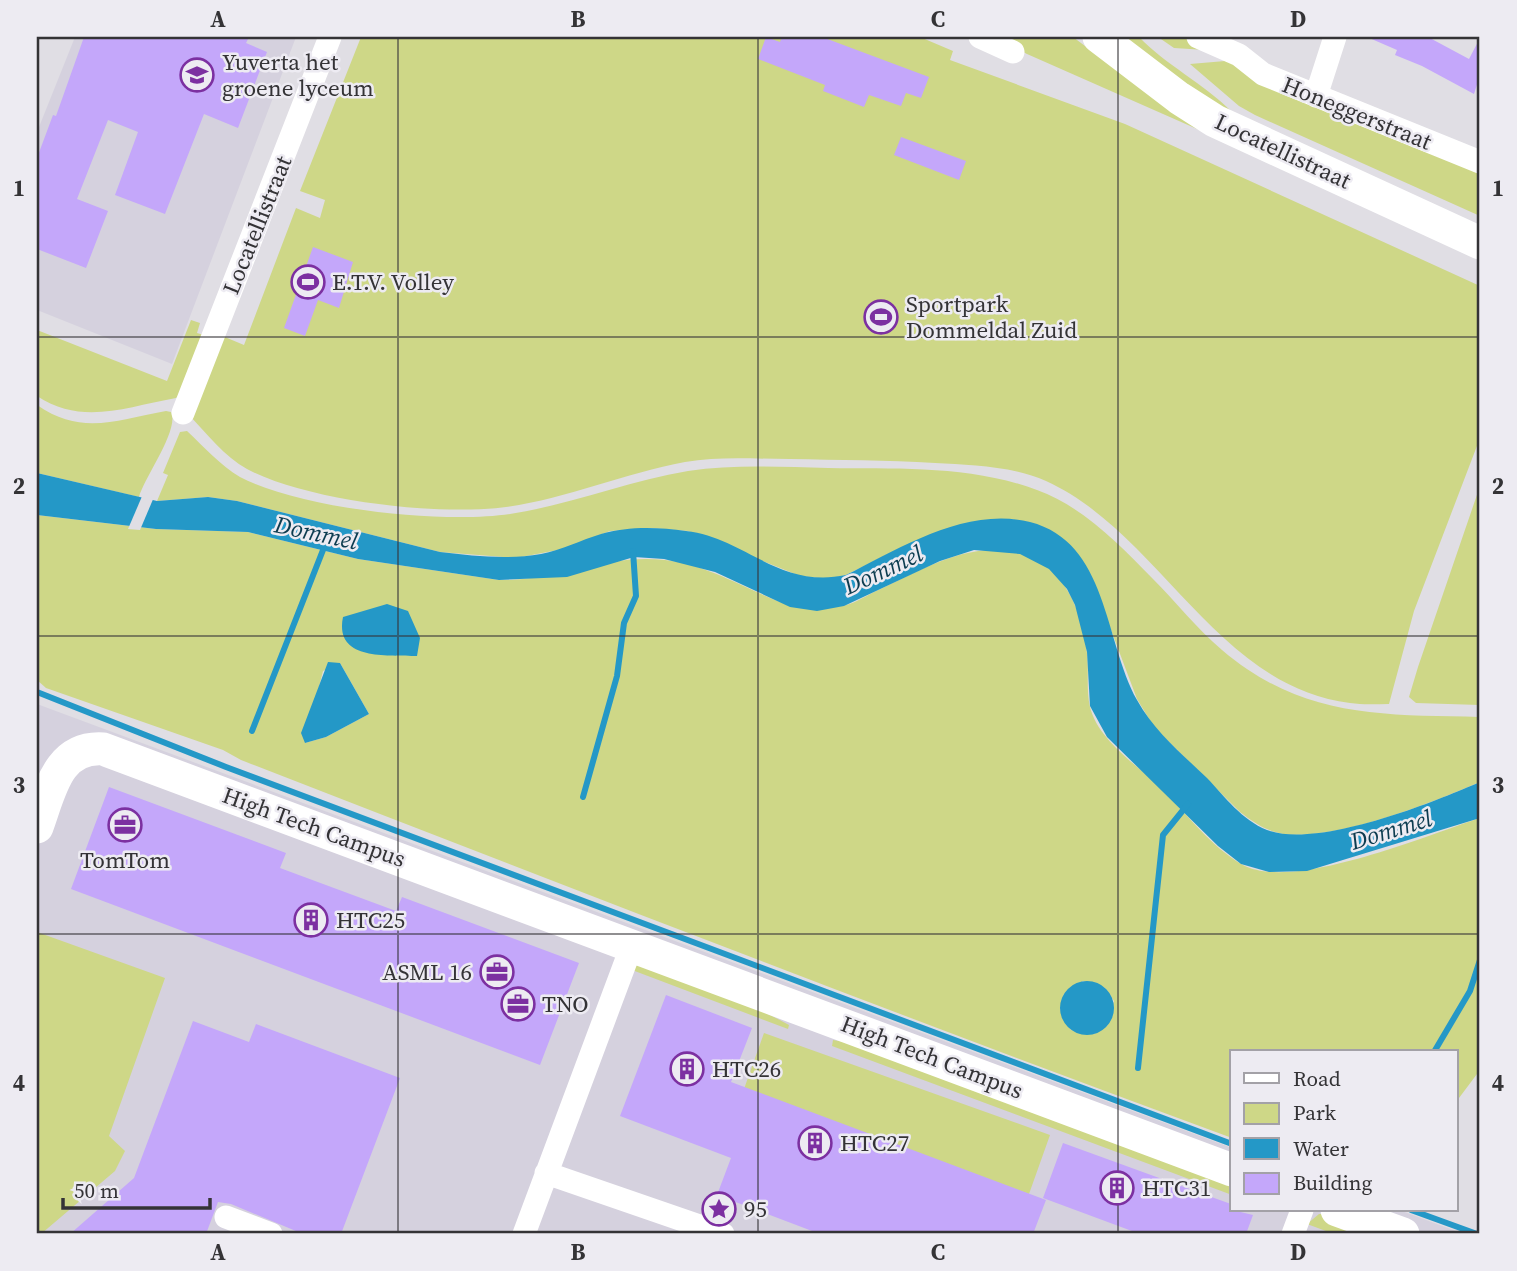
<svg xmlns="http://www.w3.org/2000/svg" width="1517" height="1271" font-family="'Source Serif 4',serif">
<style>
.built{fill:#d5d1de}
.green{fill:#ced787;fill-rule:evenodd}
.water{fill:#2498c7}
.pier{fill:#e0dee4}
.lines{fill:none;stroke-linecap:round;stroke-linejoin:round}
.stream{stroke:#2498c7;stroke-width:6}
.building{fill:#c4a7fa}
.street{stroke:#fff;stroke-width:23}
.secondary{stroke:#fff;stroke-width:33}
.grid{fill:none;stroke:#343336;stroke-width:2;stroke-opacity:0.55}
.labels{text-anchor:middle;stroke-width:5;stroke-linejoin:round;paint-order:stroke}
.poi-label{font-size:23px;fill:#343336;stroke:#edebf2;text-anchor:start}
.street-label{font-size:23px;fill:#343336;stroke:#edebf2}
.water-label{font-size:24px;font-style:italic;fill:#0c3c50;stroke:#edebf2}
.neatline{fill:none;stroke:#343336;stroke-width:2.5}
.grid-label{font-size:23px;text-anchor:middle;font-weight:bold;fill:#343336}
</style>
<rect width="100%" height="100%" fill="#e0dee4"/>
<path class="built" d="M75 37H296L172 364 37 310V132Z
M37 704 1232 1148V1210H1399L1464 1234H37Z"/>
<path class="green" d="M361 37H920L953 51 950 60 1125 124 1480 286V438L1414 611 1389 704C1376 704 1363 705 1350 703 1217 687 1159 532 1046 481 1013 466 970 465 935 463 887 460 839 460 790 459 755 459 719 456 685 462 625 473 566 499 506 507 437 516 308 501 247 469 225 457 206 433 189 415L220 335 244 345 296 208 320 218 325 200 300 191Z
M1001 37H1073L1137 85 1222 140 1027 54 1002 41Z
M1121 37H1139C1167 66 1202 82 1232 112L1231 116Z
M1158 37H1182L1206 47V50L1174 48Z
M1237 60 1480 171V216L1255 115 1239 106 1190 64Z
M191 320 200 323 197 333 207 336 184 394 176 398C125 407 83 426 37 396V330L167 381Z
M37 405C82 436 116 420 166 411L171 412C180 429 144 478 139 497L37 473Z
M187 431C203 446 221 466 240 477 302 509 441 524 510 514 570 505 628 481 688 471 734 464 781 467 828 468 898 469 970 465 1037 490 1082 506 1120 545 1153 579 1176 602 1197 629 1222 650 1302 718 1381 715 1480 717V782C1431 803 1336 841 1283 834 1266 831 1253 822 1240 812L1154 727 1137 699 1108 622 1013 519C952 519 899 549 846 575L828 579 800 576 688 531 651 528 610 531 563 549 516 558 440 552 237 501 208 497 157 501 168 475 163 473 180 432Z
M1480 486V705L1416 703 1409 697 1418 667Z
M37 515 156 529 248 532 358 559 499 580C555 581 608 553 665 560 710 565 746 590 788 605 800 610 828 608 841 606 852 605 864 597 874 592 924 569 977 534 1033 558 1068 574 1083 617 1087 653 1089 670 1086 690 1090 707 1098 740 1137 765 1160 787 1186 813 1211 847 1243 865 1293 892 1427 835 1480 818V1070L1456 1102V1052H1232V1138C900 1016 571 888 241 760L223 750 46 688 37 680ZM340 663 369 714 326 737 305 743 323 671ZM1083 981 1105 988 1114 1001 1107 1026 1094 1034 1071 1030 1060 1009 1064 994Z
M37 932 165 978 109 1136 125 1151 115 1171 41 1234H37Z
M638 964 727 992 789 1025 788 1029 632 970Z
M764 1033 1050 1135 1029 1194 744 1089Z
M833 1040 884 1049 1232 1179V1195L832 1046Z
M1319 1214H1325L1377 1234H1334L1307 1224Z"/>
<path class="water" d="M37 473 157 501 208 497 237 501 440 552C474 556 507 560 541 554 562 550 581 540 601 534 628 526 658 527 686 531 746 538 778 589 846 575 900 548 967 506 1030 522 1108 542 1104 640 1137 700 1155 732 1181 753 1207 778 1225 797 1242 820 1267 830 1317 849 1432 803 1480 782V818L1307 871 1269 872 1241 864 1218 846 1107 737 1090 706 1087 652 1075 605 1067 589 1049 569 1020 554 974 550 940 561 844 606 817 611 790 607 715 572 664 559 634 557 567 577 499 580 358 559 248 532 156 529 37 515Z
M387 604 408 611 420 638 417 656C387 655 334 661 343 617Z
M328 662 340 663 369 714 326 737 305 743 301 733Z
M1060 1008a27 27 0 1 1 54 0a27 27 0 1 1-54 0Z"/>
<path class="pier" d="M143 494 154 497 140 530 128 529Z"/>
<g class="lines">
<path class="stream" d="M37 692 226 767 1232 1144
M252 731 323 550
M583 797 617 676 624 623 636 596 633 551
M1434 1052 1470 991 1480 960
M1138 1068 1163 835 1188 804
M1411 1210 1477 1234"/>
</g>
<path class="building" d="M84 37H249L246 43 267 52 238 128 204 114 165 214 115 195 138 132 108 120 77 199 108 211 86 268 37 249V158L53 115 56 116Z
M766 37 780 42 782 37H822L929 77 921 98 906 93 901 106 869 95 864 107 823 91 825 85 758 59Z
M1367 37H1428L1469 59 1480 38V75L1474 94 1422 66 1395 55 1397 50Z
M901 137 966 161 959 180 894 155Z
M313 247 353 262 339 308 318 300 305 336 284 328Z
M109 787 286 853 280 868 396 911 402 897 579 963 540 1065 71 889Z
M666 995 752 1028 731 1082 1046 1200 1033 1234H820L717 1195 731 1158 620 1116Z
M193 1021 249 1042 256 1024 400 1078 341 1234H303L231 1204 218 1202 206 1234H70L134 1178Z
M1063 1143 1217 1199 1231 1204 1232 1210 1253 1215 1246 1234H1140L1043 1198Z"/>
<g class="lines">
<path class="street" d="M980 37 1013 52
M1198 37 1239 55 1263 74 1480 162
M1316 96 1335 37
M183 413 330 37
M546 1173 723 1234
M226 1217 271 1234
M524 1234 632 945
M1293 1234 1302 1210"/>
<path class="secondary" d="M1099 37 1179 98 1215 121 1480 243
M37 827C50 792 57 746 103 749L1232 1170
M1337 1210 1403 1234"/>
</g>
<path class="grid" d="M398 37V1234M758 37V1234M1118 37V1234M37 337H1480M37 636H1480M37 934H1480"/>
<defs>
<symbol id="school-ring" viewBox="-11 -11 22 22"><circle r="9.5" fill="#edebf2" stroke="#7c30a1" stroke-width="1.5"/><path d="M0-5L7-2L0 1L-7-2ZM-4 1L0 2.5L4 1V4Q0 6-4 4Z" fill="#7c30a1"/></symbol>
<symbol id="stadium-ring" viewBox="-11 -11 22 22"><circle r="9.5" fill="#edebf2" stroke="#7c30a1" stroke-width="1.5"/><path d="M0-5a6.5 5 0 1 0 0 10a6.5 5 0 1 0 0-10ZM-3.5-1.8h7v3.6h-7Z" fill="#7c30a1"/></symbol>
<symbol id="office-ring" viewBox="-11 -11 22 22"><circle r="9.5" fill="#edebf2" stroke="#7c30a1" stroke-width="1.5"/><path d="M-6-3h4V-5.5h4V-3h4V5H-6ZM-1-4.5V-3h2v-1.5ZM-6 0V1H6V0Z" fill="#7c30a1"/></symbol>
<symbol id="building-ring" viewBox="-11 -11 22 22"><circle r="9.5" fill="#edebf2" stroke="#7c30a1" stroke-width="1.5"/><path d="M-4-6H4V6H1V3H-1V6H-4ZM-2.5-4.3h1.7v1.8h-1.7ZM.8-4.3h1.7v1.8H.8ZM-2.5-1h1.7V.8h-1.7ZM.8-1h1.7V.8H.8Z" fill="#7c30a1"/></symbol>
<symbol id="sight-ring" viewBox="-11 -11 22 22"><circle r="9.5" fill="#edebf2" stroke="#7c30a1" stroke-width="1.5"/><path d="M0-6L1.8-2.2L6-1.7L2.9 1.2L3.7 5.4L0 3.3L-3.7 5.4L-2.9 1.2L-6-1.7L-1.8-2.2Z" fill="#7c30a1"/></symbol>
</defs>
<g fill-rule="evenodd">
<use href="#school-ring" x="178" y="56" width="38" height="38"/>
<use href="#stadium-ring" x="289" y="263" width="38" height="38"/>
<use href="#stadium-ring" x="862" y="298" width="38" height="38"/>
<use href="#office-ring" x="106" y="806" width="38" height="38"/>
<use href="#building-ring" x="292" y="901" width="38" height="38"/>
<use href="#office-ring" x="478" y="953" width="38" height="38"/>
<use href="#office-ring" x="499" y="985" width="38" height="38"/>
<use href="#building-ring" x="668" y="1050" width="38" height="38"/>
<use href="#building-ring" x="796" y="1124" width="38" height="38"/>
<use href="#building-ring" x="1098" y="1169" width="38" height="38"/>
<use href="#sight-ring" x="700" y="1190" width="38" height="38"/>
</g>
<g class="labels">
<g class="poi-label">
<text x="222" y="70">Yuverta het<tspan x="222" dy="26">groene lyceum</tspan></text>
<text x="332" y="290">E.T.V. Volley</text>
<text x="906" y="312">Sportpark<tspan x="906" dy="26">Dommeldal Zuid</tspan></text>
<text x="125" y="868" text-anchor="middle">TomTom</text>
<text x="336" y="928">HTC25</text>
<text x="472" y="980" text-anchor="end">ASML 16</text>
<text x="542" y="1012">TNO</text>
<text x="712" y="1077">HTC26</text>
<text x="840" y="1151">HTC27</text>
<text x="1142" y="1196">HTC31</text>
<text x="744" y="1217">95</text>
</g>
<g class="street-label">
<text transform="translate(1357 113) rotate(22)" y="8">Honeggerstraat</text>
<text transform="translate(1283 151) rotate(25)" y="8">Locatellistraat</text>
<text transform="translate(257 225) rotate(-68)" y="8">Locatellistraat</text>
<text transform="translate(314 827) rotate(20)" y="8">High Tech Campus</text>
<text transform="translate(932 1057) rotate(21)" y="8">High Tech Campus</text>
</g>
<g class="water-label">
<text transform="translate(316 533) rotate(12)" y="8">Dommel</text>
<text transform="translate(883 570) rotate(-25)" y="8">Dommel</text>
<text transform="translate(1391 830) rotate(-17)" y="8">Dommel</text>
</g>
</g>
<rect width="1517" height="1271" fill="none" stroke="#edebf2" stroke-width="77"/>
<rect x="1230" y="1050" width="228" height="161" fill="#edebf2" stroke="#a3a1a7" stroke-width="2"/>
<rect x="1244" y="1073" width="35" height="10" fill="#ffffff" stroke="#a3a1a7" stroke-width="2"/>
<text x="1293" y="1086" font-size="21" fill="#343336">Road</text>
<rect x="1244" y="1103" width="35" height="21" fill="#ced787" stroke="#a3a1a7" stroke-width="2"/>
<text x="1293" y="1120" font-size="21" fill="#343336">Park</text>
<rect x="1244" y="1138" width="35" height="21" fill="#2498c7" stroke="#a3a1a7" stroke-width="2"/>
<text x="1293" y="1156" font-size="21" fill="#343336">Water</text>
<rect x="1244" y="1173" width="35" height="21" fill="#c4a7fa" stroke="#a3a1a7" stroke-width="2"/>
<text x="1293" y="1190" font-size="21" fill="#343336">Building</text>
<path d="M63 1198v10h147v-10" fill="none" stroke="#343336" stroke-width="3.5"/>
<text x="74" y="1198" font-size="21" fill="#343336" stroke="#edebf2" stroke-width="5" paint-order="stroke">50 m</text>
<rect x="38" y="38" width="1440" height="1194" class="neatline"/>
<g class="grid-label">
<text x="218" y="27">A</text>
<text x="578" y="27">B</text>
<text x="938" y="27">C</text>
<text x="1298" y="27">D</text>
<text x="19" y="196">1</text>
<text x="1498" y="196">1</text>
<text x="19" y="494">2</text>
<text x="1498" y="494">2</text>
<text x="19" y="793">3</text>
<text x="1498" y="793">3</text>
<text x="19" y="1091">4</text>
<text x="1498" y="1091">4</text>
<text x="218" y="1260">A</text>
<text x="578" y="1260">B</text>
<text x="938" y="1260">C</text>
<text x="1298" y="1260">D</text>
</g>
</svg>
